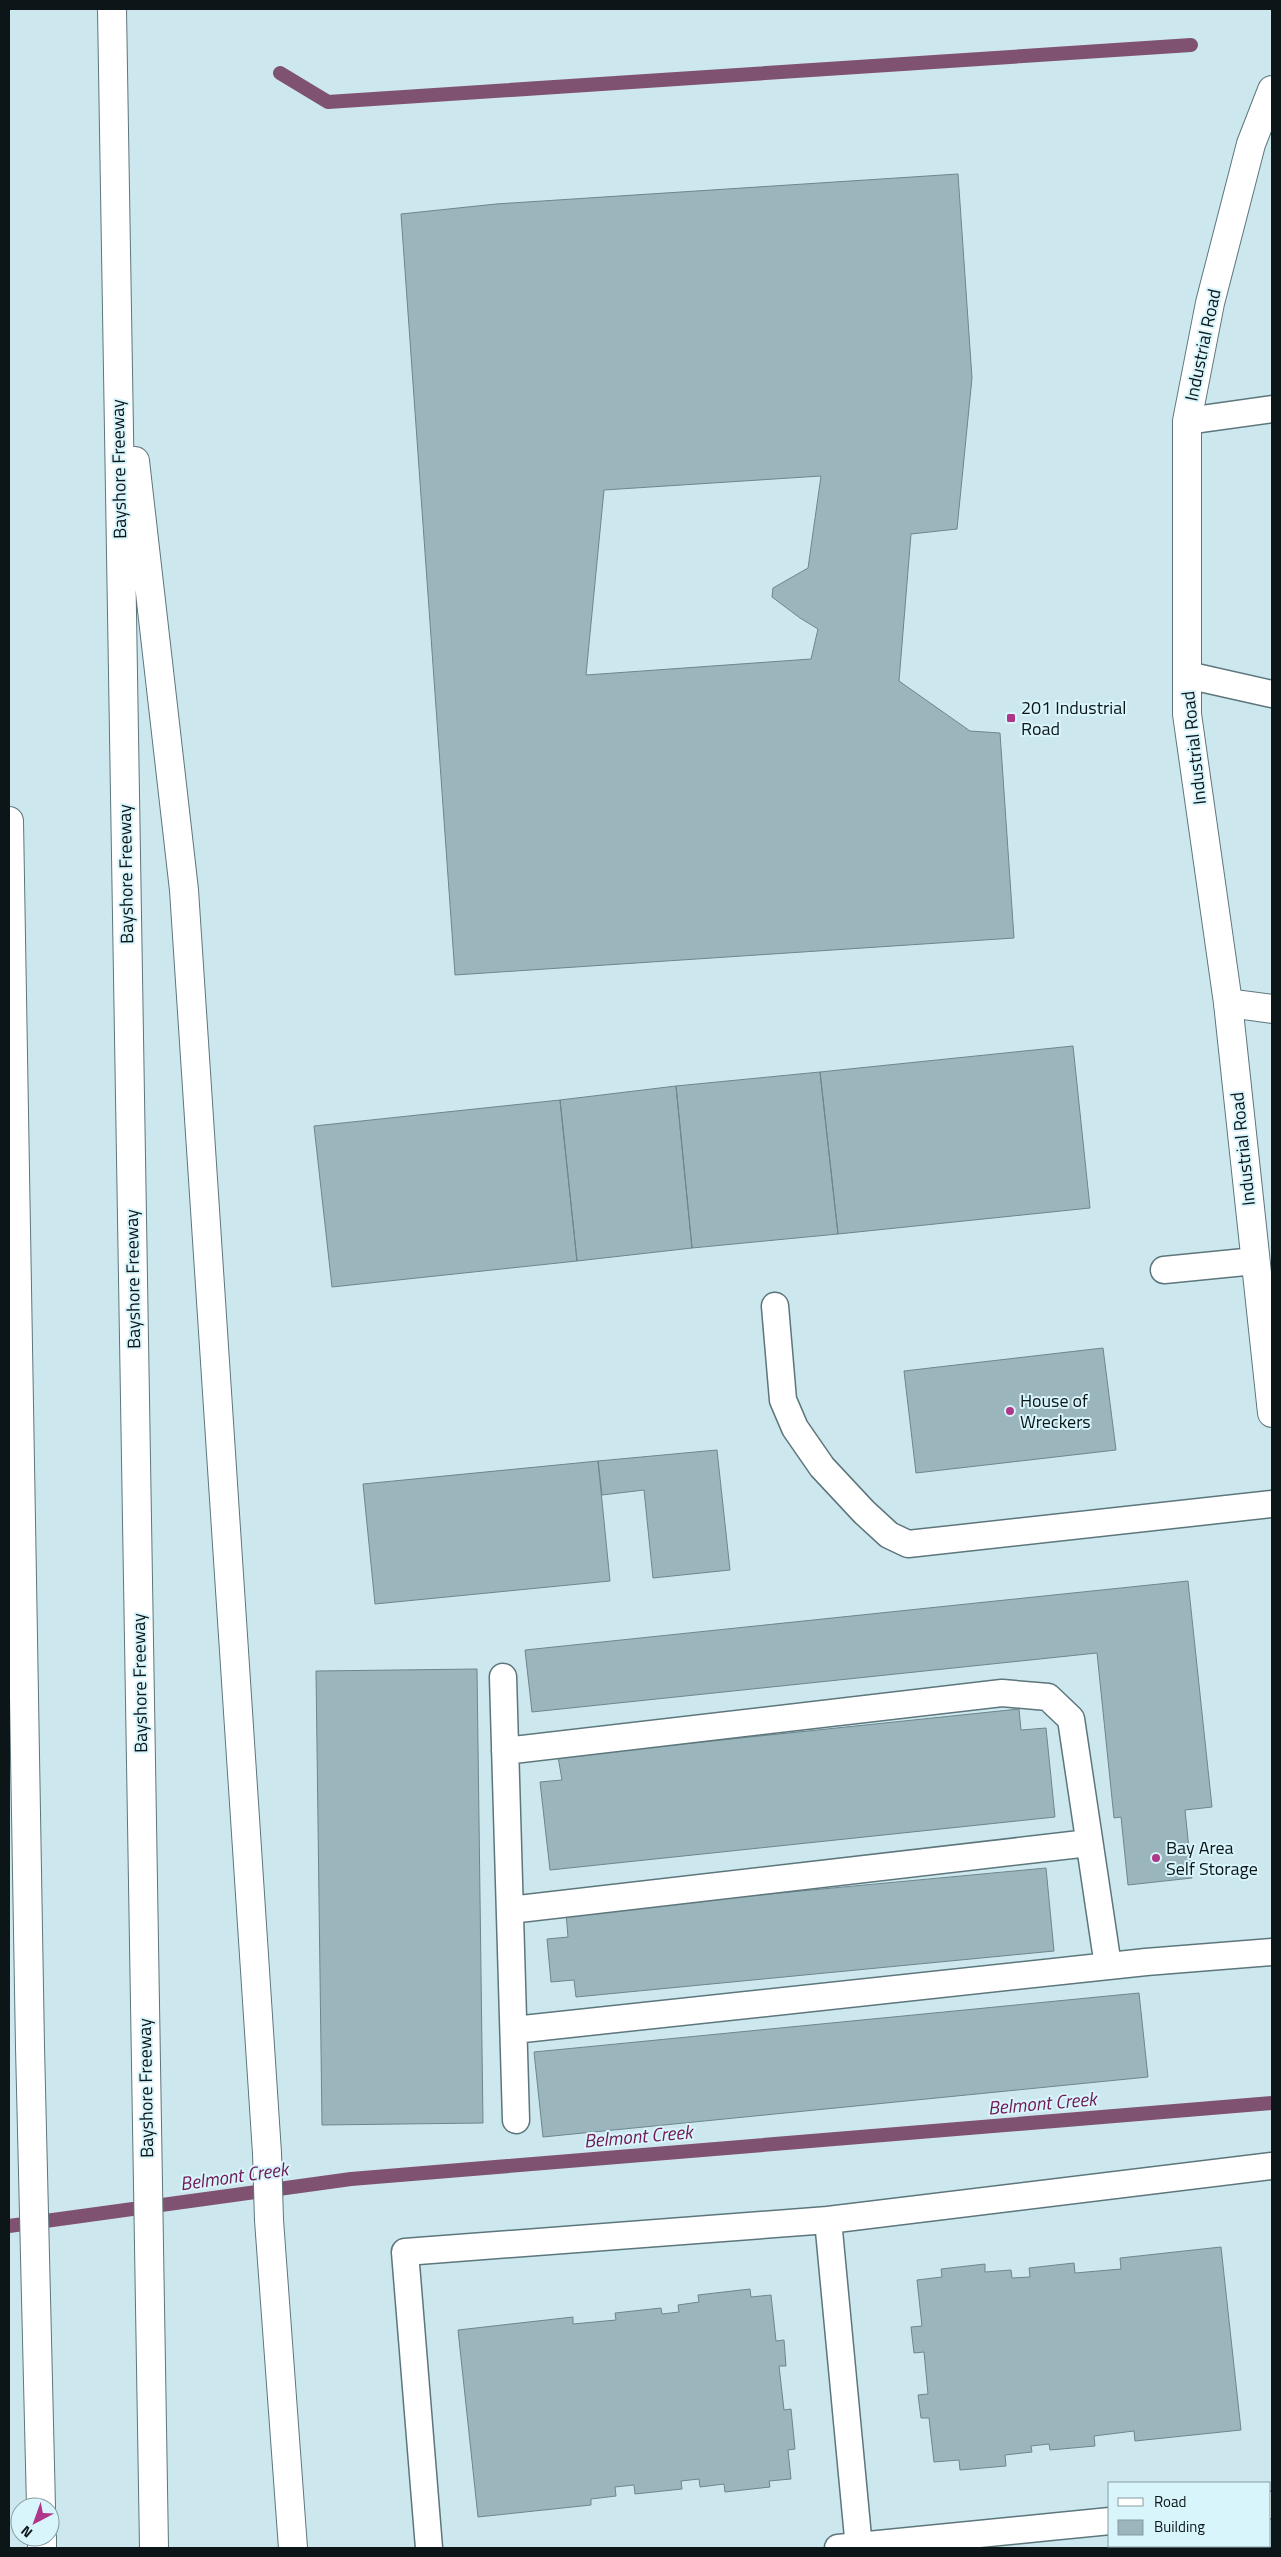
<svg xmlns="http://www.w3.org/2000/svg" width="1281" height="2557" font-family="'Titillium Web',sans-serif">
<style>
.lines{fill:none;stroke-linecap:round;stroke-linejoin:round}
.stream{stroke:#805271;stroke-width:14}
.building{fill:#9ab5bc;stroke:#6d868d;fill-rule:evenodd}
.lane-casing{stroke:#5d767c;stroke-width:29}
.street-casing{stroke:#5d767c;stroke-width:30}
.secondary-casing{stroke:#5d767c;stroke-width:30}
.highway-casing{stroke:#5d767c;stroke-width:30}
.lane{stroke:#fff;stroke-width:26}
.street{stroke:#fff;stroke-width:28}
.secondary{stroke:#fff;stroke-width:28}
.highway{stroke:#fff;stroke-width:28}
.poi-dot{fill:#b03689;stroke:#d9f5fc;stroke-width:2}
.labels{text-anchor:middle;stroke-width:4;stroke-linejoin:round;paint-order:stroke}
.street-label{font-size:18px;fill:#0c1619;stroke:#d9f5fc}
.poi-label{font-size:18px;fill:#0c1619;stroke:#d9f5fc;text-anchor:start}
.water-label{font-size:19px;font-style:italic;fill:#701956;stroke:#d9f5fc}
</style>
<rect width="100%" height="100%" fill="#cce8ee"/>
<g class="lines">
<path class="stream" d="M280 73 328 102 1191 45
M9 2226 351 2179 1272 2103"/>
</g>
<path class="building" d="M958 174 972 378 957 529 911 534 899 681 970 731 1000 733 1014 938 455 975 401 214 496 204ZM821 476 808 568 773 588 772 597 800 618 818 629 811 659 586 675 604 490Z
M1073 1046 1090 1208 838 1234 820 1072Z
M820 1072 838 1234 692 1248 676 1086Z
M676 1086 692 1248 577 1261 560 1100Z
M560 1100 577 1261 332 1287 314 1126Z
M1103 1348 1116 1450 916 1473 904 1371Z
M717 1450 730 1570 653 1578 644 1490 602 1495 598 1461Z
M598 1461 610 1581 375 1604 363 1484Z
M1188 1581 1212 1807 1185 1810 1192 1878 1128 1885 1121 1817 1114 1818 1097 1653 532 1712 525 1650Z
M477 1669 483 2123 322 2125 316 1671Z
M1019 1709 1021 1730 1046 1728 1055 1817 550 1870 540 1782 562 1780 558 1757Z
M1046 1868 1054 1951 576 1997 574 1980 551 1982 547 1939 568 1937 566 1913Z
M1139 1993 1148 2077 543 2137 534 2052Z
M1221 2247 1241 2430 1135 2441 1134 2431 1094 2436 1095 2446 1050 2450 1049 2444 1031 2446 1032 2452 1005 2455 1006 2466 960 2470 959 2460 934 2462 929 2418H921L918 2395 928 2394 924 2352 914 2353 911 2327 922 2326 917 2280 942 2277 941 2269 985 2264V2272L1011 2270 1012 2278 1030 2277 1029 2268 1074 2263 1075 2273 1121 2269 1120 2258Z
M750 2289 751 2297 771 2295 776 2341 784 2340 786 2366H779L784 2410 791 2409 795 2449 788 2450 791 2479 769 2481 770 2487 725 2492 724 2484 700 2487 699 2479 681 2481 682 2489 635 2494 634 2485 615 2487 616 2496 591 2499V2505L478 2517 458 2330 573 2317V2324L616 2320 615 2313 661 2308 662 2314 679 2312 678 2305 699 2302 698 2295Z"/>
<g class="lines">
<defs>
<path id="lane" d="M1187 421 1272 409
M1187 675 1272 694
M1164 1270 1255 1261
M775 1306 783 1400 795 1428 822 1467 864 1512 889 1535 908 1544 1272 1504
M503 1677 516 2120
M505 1751 1002 1693 1048 1697 1071 1719 1108 1966
M510 1910 1089 1843
M514 2030 1146 1962 1272 1952
M828 2220 1272 2166
M1270 2505H1272
M429 2548 405 2252 828 2220 859 2548
M838 2548 1110 2521"/>
<path id="street" d="M1228 1003 1272 1009"/>
<path id="secondary" d="M1272 90 1251 144 1210 303 1187 421V714L1228 1003 1272 1413"/>
<path id="highway" d="M112 9 154 2548
M135 461 184 890 267 2153 269 2220 293 2548
M9 821 30 2047 41 2507
M42 2537V2548"/>
</defs>
<use href="#lane" class="lane-casing"/>
<use href="#street" class="street-casing"/>
<use href="#secondary" class="secondary-casing"/>
<use href="#highway" class="highway-casing"/>
<use href="#lane" class="lane"/>
<use href="#street" class="street"/>
<use href="#secondary" class="secondary"/>
<use href="#highway" class="highway"/>
</g>
<g class="poi-dot">
<rect x="1006" y="713" width="10" height="10" rx="2.5"/>
<circle cx="1010" cy="1411" r="5"/>
<circle cx="1156" cy="1858" r="5"/>
</g>
<g class="labels">
<g class="street-label">
<text transform="translate(1203 345) rotate(-78)" y="6">Industrial Road</text>
<text transform="translate(119 469) rotate(-91)" y="6">Bayshore Freeway</text>
<text transform="translate(1194 748) rotate(-96)" y="6">Industrial Road</text>
<text transform="translate(126 874) rotate(-91)" y="6">Bayshore Freeway</text>
<text transform="translate(1243 1149) rotate(-96)" y="6">Industrial Road</text>
<text transform="translate(133 1279) rotate(-91)" y="6">Bayshore Freeway</text>
<text transform="translate(140 1683) rotate(-91)" y="6">Bayshore Freeway</text>
<text transform="translate(146 2088) rotate(-91)" y="6">Bayshore Freeway</text>
</g>
<g class="poi-label">
<text x="1021" y="714">201 Industrial<tspan x="1021" dy="21">Road</tspan></text>
<text x="1020" y="1407">House of<tspan x="1020" dy="21">Wreckers</tspan></text>
<text x="1166" y="1854">Bay Area<tspan x="1166" dy="21">Self Storage</tspan></text>
</g>
<g class="water-label">
<text transform="translate(1042 2103) rotate(-5)" y="7">Belmont Creek</text>
<text transform="translate(638 2136) rotate(-5)" y="7">Belmont Creek</text>
<text transform="translate(234 2176) rotate(-8)" y="7">Belmont Creek</text>
</g>
</g>
<rect width="1281" height="2557" fill="none" stroke="#0c1619" stroke-width="20"/>
<rect x="1108" y="2482" width="162" height="65" fill="#d9f5fc" stroke="#879ca1"/>
<rect x="1118" y="2498" width="25" height="8" fill="#ffffff" stroke="#879ca1"/>
<text x="1154" y="2507" font-size="15" fill="#0c1619">Road</text>
<rect x="1118" y="2520" width="25" height="15" fill="#9ab5bc" stroke="#879ca1"/>
<text x="1154" y="2532" font-size="15" fill="#0c1619">Building</text>
<g transform="translate(35 2522) rotate(221)"><circle r="24" fill="#d9f5fc" stroke="#879ca1"/>
<path d="M0-4L9 19L0 12L-9 19Z" fill="#b03689"/>
<text y="-8" font-size="14" font-weight="bold" text-anchor="middle" fill="#0c1619">N</text>
</g>
</svg>
